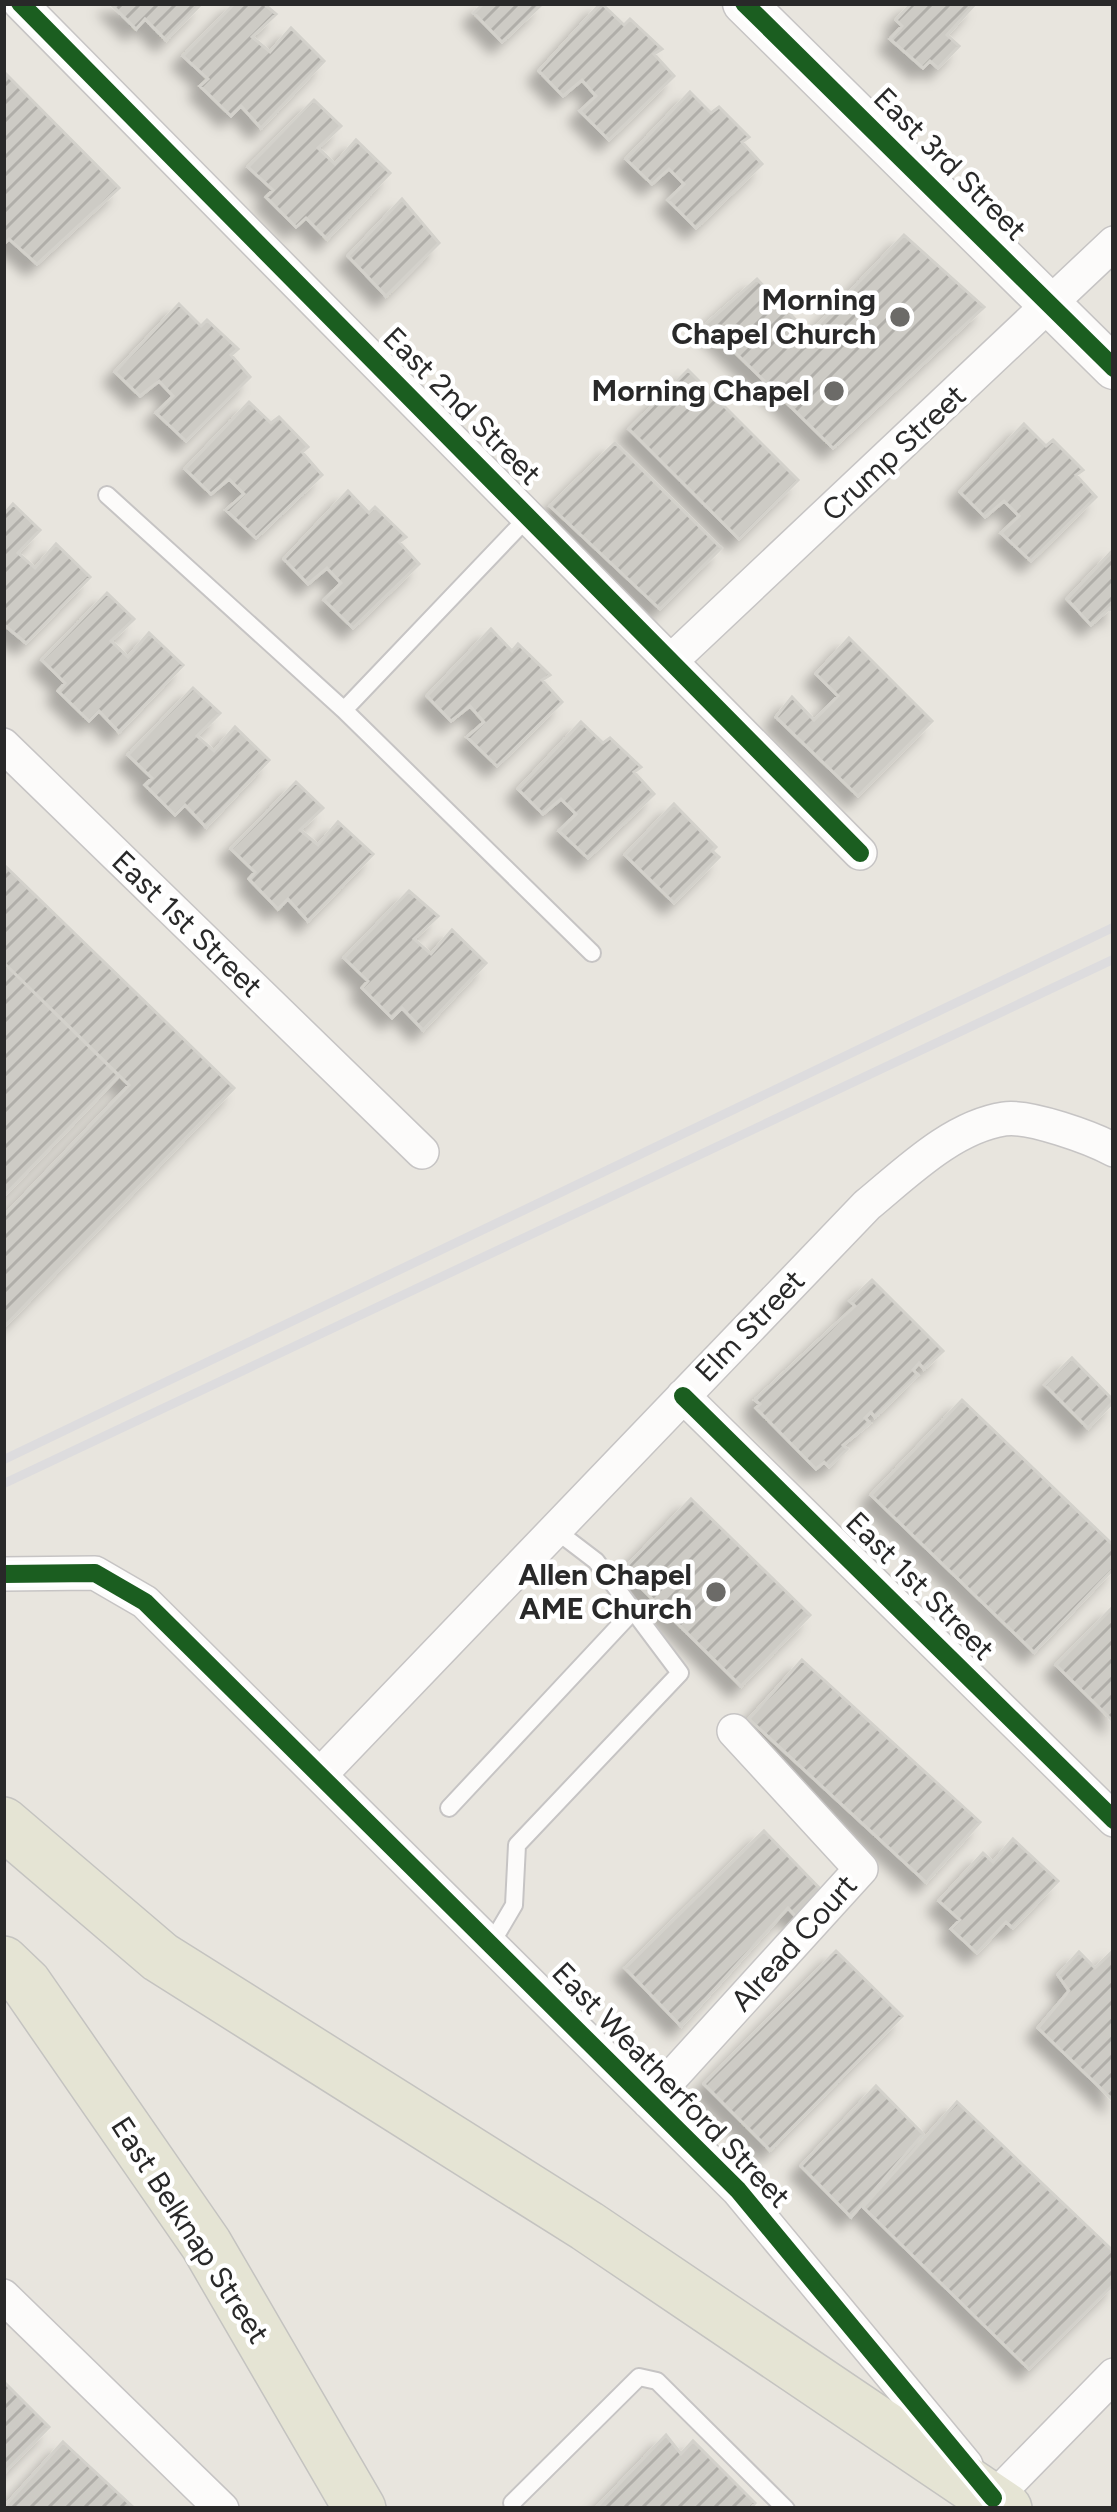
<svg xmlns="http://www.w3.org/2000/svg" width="1117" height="2512" font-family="Figtree,sans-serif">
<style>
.building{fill:url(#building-hatch);stroke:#d3d1cb;stroke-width:3;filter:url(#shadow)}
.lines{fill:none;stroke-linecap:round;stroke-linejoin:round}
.service-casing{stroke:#c6c4c4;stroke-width:20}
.minor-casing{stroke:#c6c4c4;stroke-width:36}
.tertiary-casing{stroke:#c6c4c4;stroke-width:45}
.primary-casing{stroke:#c4c3c0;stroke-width:54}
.service{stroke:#fcfbfa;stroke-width:16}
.minor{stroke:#fcfbfa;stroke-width:33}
.tertiary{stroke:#fcfbfa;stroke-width:42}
.primary{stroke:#e5e4d4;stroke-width:51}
.rail{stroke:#dddcde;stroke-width:9}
.cycleway-casing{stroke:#fff;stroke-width:26}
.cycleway{stroke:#1b5e20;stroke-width:18}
.poi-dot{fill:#6c6b68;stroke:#fff;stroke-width:4.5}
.labels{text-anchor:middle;stroke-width:9;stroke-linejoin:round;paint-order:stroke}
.street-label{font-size:30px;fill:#292929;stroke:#fff}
.poi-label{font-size:30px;font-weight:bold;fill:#292929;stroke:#fff;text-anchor:end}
</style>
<defs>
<pattern id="building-hatch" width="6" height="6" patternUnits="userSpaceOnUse" patternTransform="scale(3)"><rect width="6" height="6" fill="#cdcbc5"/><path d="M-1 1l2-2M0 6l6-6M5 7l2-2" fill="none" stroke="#b0aea9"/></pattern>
<filter id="shadow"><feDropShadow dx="-11" dy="11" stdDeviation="6" flood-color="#0004"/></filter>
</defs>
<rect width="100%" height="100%" fill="#e8e5de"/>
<path class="building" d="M110 3H202L166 40 145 19 136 29Z
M235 3H263L276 14 252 37 270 52 291 28 324 61 261 128 241 106 231 116 200 86 208 79 183 56Z
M484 3H543L502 42 474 13Z
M601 3 624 25 630 19 662 49 654 54 674 76 609 140 580 111 596 96 582 80 563 96 539 71Z
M912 3 975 4 947 35 959 46 938 68 930 61 923 68 890 39 902 26 896 20Z
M3 71 119 188 37 264 9 239 3 245Z
M690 92 711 113 719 107 749 137 742 142 762 164 696 228 668 200 684 184 669 169 652 184 626 159Z
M314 100 341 126 318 148 335 164 356 140 390 173 327 239 306 218 296 227 266 197 273 190 248 167Z
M402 199 439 243 386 296 348 256Z
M904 235 984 307 833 448 706 324 757 279 809 334Z
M179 304 201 326 207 320 238 349 231 355 250 377 186 441 156 413 173 396 159 381 140 396 115 372Z
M688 370 798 480 739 539 629 429Z
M249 402 271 423 279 417 308 447 302 452 322 475 256 538 226 510 244 494 229 479 211 494 185 469Z
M1024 424 1046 446 1053 440 1083 470 1076 475 1096 497 1031 561 1001 533 1019 516 1004 501 985 517 960 492Z
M615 443 721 548 660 609 550 506Z
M348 491 369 513 375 507 406 537 399 542 419 564 353 628 324 600 341 583 327 568 308 584 284 559Z
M13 504 40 530 18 553 35 568 56 544 90 577 26 643 3 624V515Z
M1114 549V613L1110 608 1091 625 1067 599Z
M107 593 134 619 111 641 128 657 149 633 183 665 119 732 99 711 89 721 58 691 65 683 42 660Z
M491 629 512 651 518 644 550 675 542 680 562 702 497 766 467 737 484 722 470 706 451 721 427 696Z
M849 638 932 721 858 796 776 717 792 697 814 720 838 696 816 674Z
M193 688 220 713 197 736 214 751 235 727 269 760 206 827 185 805 175 815 145 785 152 778 128 755Z
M581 722 603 743 610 738 641 767 634 772 654 794 588 858 559 831 576 814 561 799 543 814 518 789Z
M296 782 323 808 300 830 318 845 338 822 373 854 308 921 288 899 278 909 249 879 255 872 231 849Z
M674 804 716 847 712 851 719 857 674 903 625 855Z
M3 864 234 1088 3 1328V1217L129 1085 3 962Z
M409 891 438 916 414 939 431 954 452 930 486 963 423 1030 402 1008 392 1018 362 988 368 981 344 958Z
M3 962 119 1076 3 1197Z
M872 1280 943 1351 924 1369 919 1363 913 1370 918 1375 875 1417 871 1412 865 1418 870 1423 843 1445 847 1449 829 1467 824 1462 816 1469 756 1408 760 1404 755 1400 855 1306 850 1301Z
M1072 1358 1114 1401 1088 1428 1045 1385Z
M962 1400 1114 1546V1568L1034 1652 871 1495Z
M691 1499 810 1615 741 1686 623 1570Z
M1114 1606V1722L1056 1665Z
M802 1660 980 1822 926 1882 749 1719Z
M764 1831 828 1897 802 1923 788 1908 681 2026 625 1968Z
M1013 1839 1058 1881 1013 1928 1006 1922 977 1953 951 1929 960 1920 939 1901 983 1853 993 1862Z
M1114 1950V2101L1038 2028 1069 1991 1058 1975 1079 1952 1095 1968Z
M836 1951 902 2016 770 2150 704 2084Z
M876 2086 923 2134 851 2217 801 2166Z
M957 2102 1114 2252V2284L1029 2369 863 2207Z
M3 2381 49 2427 3 2474Z
M666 2435 681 2454 693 2441 755 2503 750 2509H595Z
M63 2442 135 2509 3 2508Z"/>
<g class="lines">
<defs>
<path id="service" d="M107 495 344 710 529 516
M344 710 592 953
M449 1808 633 1611
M491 1944 514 1905 517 1845 680 1673 596 1561 558 1532
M512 2503 639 2377 657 2381 786 2509"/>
<path id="minor" d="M20 3 860 853
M672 660 1114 243
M3 745 422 1152
M683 1396 1114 1820
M3 1574 95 1573 145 1602 738 2190 966 2465
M320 1775 867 1205C906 1173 952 1127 1004 1119 1029 1115 1092 1138 1114 1150
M649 2102 861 1869 734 1731
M3 2296 222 2509
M983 2509 1114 2375"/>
<path id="tertiary" d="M744 3 1114 368"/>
<path id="primary" d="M3 1823 160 1957 587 2226 1006 2509
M3 1962 26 1984 206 2244 360 2509"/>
</defs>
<use href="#service" class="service-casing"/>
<use href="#minor" class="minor-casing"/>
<use href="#tertiary" class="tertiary-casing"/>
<use href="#primary" class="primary-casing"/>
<use href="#service" class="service"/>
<use href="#minor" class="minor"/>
<use href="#tertiary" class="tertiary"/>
<use href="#primary" class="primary"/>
<path class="rail" d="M3 1460 1114 927
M3 1484 1114 959"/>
<defs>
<path id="cycleway" d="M20 3 860 853
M744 3 1114 368
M683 1396 1114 1820
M3 1574 95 1573 145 1602 738 2190 993 2498"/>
</defs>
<use href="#cycleway" class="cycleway-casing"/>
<use href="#cycleway" class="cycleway"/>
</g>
<g class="poi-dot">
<circle cx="900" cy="317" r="12"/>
<circle cx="834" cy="391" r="12"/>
<circle cx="716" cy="1592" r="12"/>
</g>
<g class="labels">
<g class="street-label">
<text transform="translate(950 164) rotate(45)" y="10">East 3rd Street</text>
<text transform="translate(462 406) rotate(45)" y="10">East 2nd Street</text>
<text transform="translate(894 453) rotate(-43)" y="10">Crump Street</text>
<text transform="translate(187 924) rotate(44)" y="10">East 1st Street</text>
<text transform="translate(750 1326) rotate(-46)" y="10">Elm Street</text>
<text transform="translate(920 1586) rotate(45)" y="10">East 1st Street</text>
<text transform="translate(794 1943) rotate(-48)" y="10">Alread Court</text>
<text transform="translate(671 2085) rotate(46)" y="10">East Weatherford Street</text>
<text transform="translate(190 2230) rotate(57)" y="10">East Belknap Street</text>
</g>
<g class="poi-label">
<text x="876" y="310">Morning<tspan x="876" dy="34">Chapel Church</tspan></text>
<text x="810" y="401">Morning Chapel</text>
<text x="692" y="1585">Allen Chapel<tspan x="692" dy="34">AME Church</tspan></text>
</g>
</g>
<rect width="1117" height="2512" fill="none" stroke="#292929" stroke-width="12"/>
</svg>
